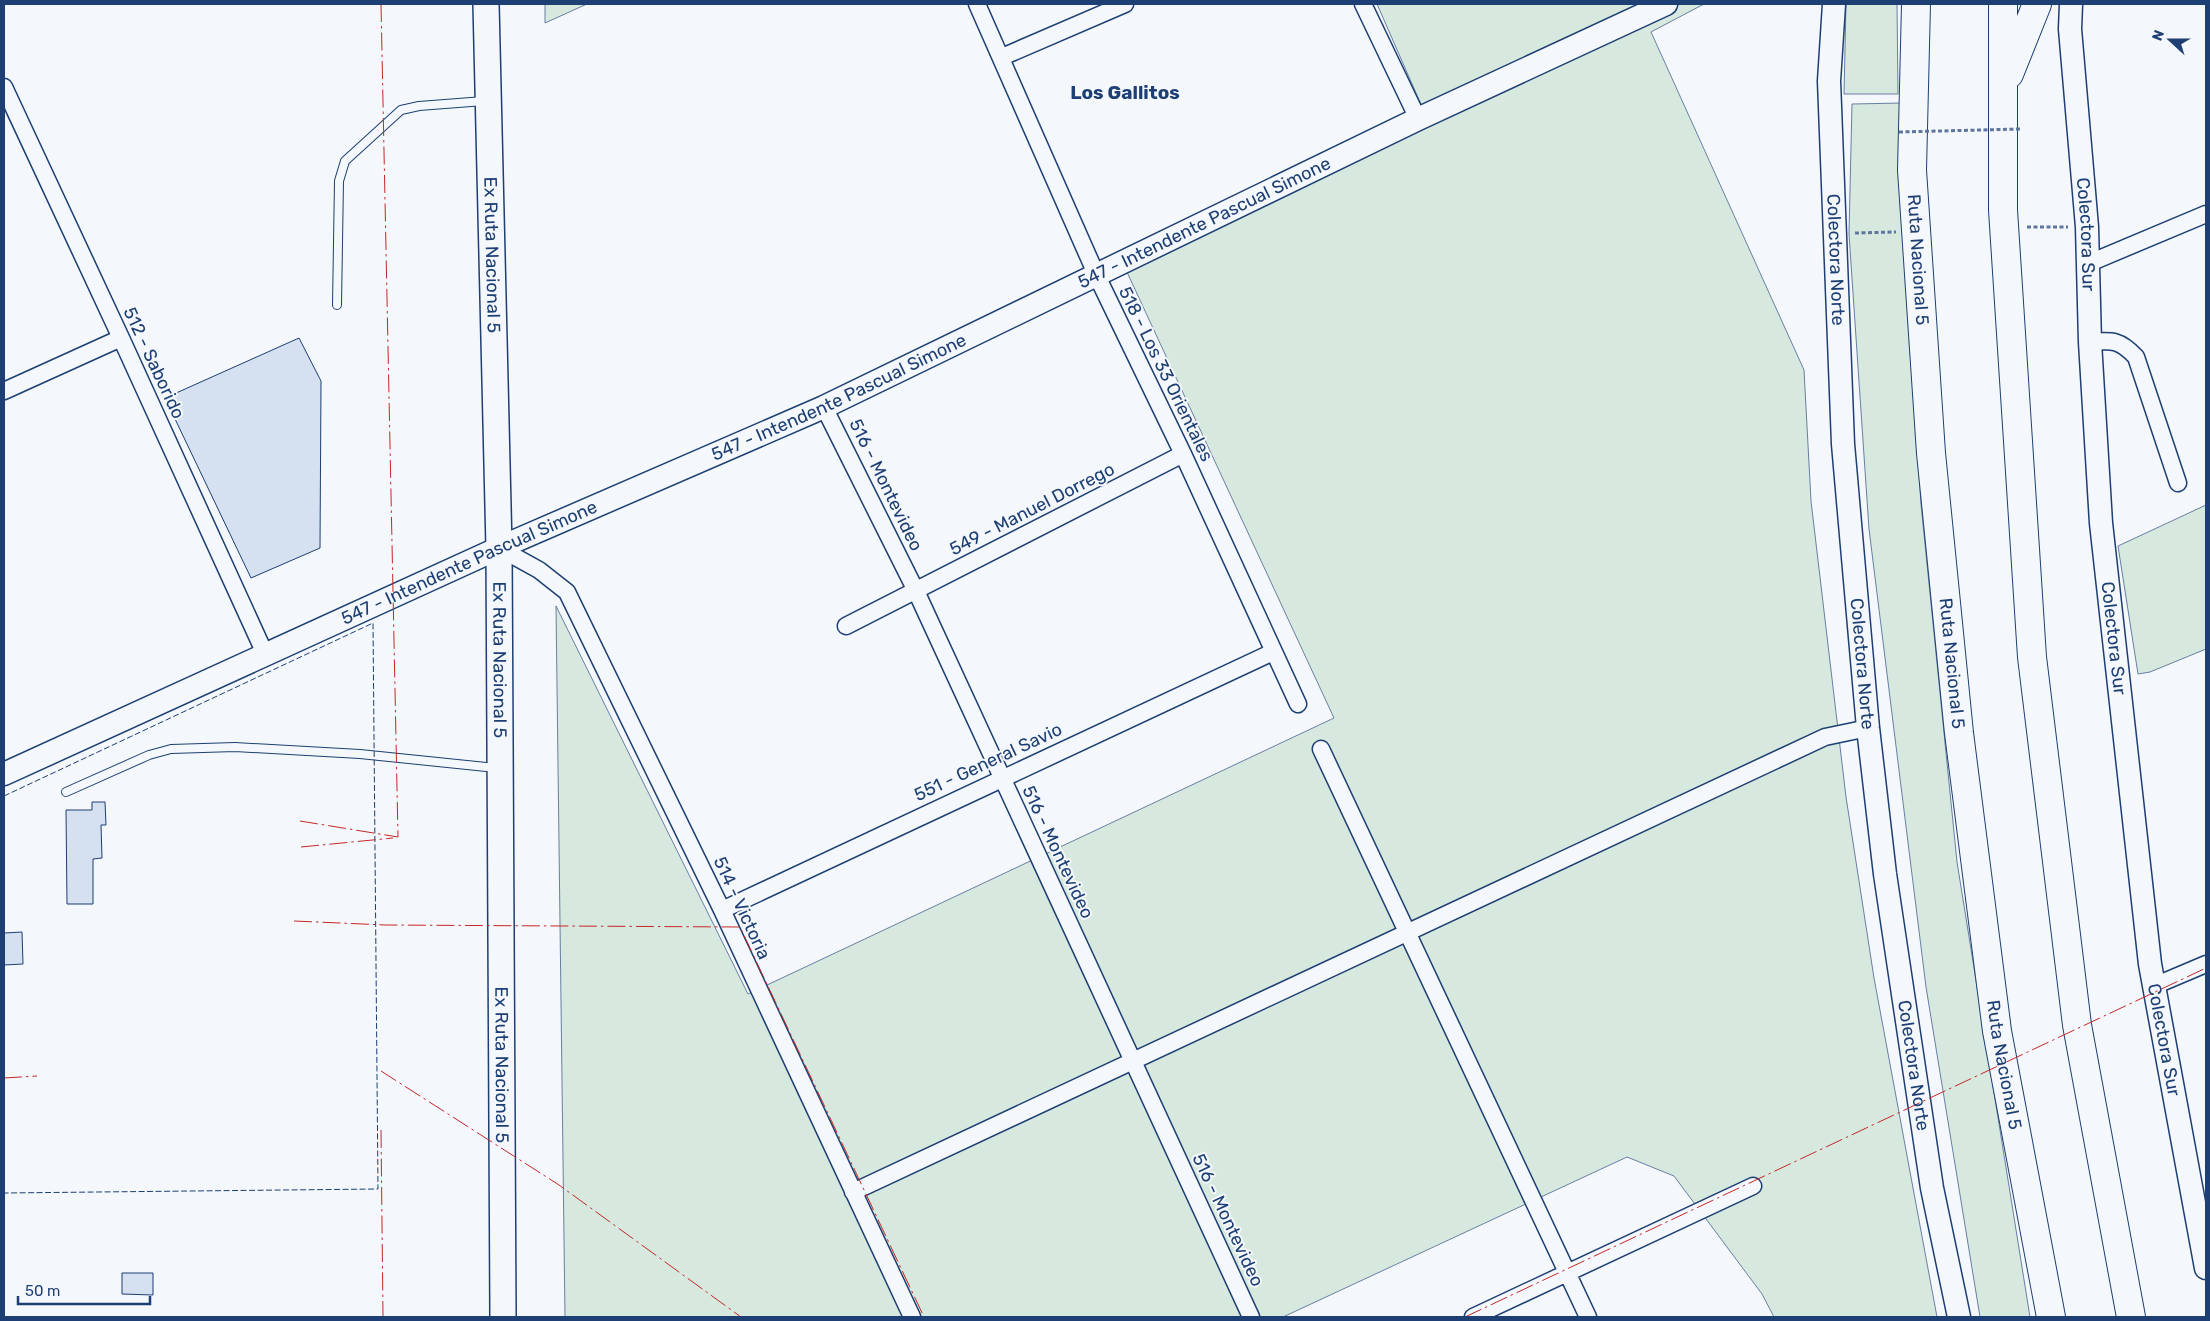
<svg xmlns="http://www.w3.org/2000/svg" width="2210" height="1321" font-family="Rubik,sans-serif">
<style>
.green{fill:#d7e8df;stroke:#687fa3}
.building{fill:#d5e0f0;stroke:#1d3f73}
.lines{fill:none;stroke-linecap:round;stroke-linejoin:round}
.lane-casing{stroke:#1d3f73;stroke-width:10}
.street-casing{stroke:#1d3f73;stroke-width:19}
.secondary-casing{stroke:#1d3f73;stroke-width:25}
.primary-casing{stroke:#1d3f73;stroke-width:28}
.highway-casing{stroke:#1d3f73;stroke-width:30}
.path{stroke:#5e769c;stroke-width:3;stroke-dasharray:4 2.5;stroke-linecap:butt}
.lane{stroke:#f4f7fb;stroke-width:8}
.street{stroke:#f4f7fb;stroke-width:16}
.secondary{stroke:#f4f7fb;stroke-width:22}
.primary{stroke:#f4f7fb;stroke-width:25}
.highway{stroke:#f4f7fb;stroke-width:28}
.path-bridge{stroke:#5e769c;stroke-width:3;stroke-dasharray:4 2.5;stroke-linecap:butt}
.fence{stroke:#1d3f73;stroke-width:1;stroke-dasharray:6 2.5;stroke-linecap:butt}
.power{stroke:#c62828;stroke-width:1;stroke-dasharray:18 4 2.5 4;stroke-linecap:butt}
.labels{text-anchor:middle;stroke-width:4;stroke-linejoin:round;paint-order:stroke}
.street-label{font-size:18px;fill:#1d3f73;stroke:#f4f7fb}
.neighbourhood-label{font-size:19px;font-weight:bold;fill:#1d3f73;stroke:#f4f7fb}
</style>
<rect width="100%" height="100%" fill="#f4f7fb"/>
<path class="green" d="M545 4H587L545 23Z
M1377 4H1704L1651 32 1804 370 1811 501 1846 797 1874 978 1937 1317H1774L1762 1294 1674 1176 1627 1157 1283 1317H565L556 606 748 994 1334 718 1126 270 1430 125Z
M1846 4H1897L1898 94H1844Z
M1903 103 1904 241 1921 504 1957 862 2030 1317H1980L1926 987 1869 529 1849 234 1852 104Z
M2206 505V649L2150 672 2138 674 2118 546Z"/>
<path class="building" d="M299 338 321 381 320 548 251 578 165 398Z
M92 802H105L106 825H101L102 858 93 859V904H67L66 810H92Z
M22 932 23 964 4 965V933Z
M122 1273H153V1295L122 1294Z"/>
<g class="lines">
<defs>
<path id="lane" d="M337 305 339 181 345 161 401 110 419 106 484 101
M66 792 149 755 171 749 235 747 360 754 496 768"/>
<path id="street" d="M977 4 1096 274 1183 454 1298 704
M1363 4 1418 119
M1002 57 1125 4
M4 87 121 338 266 656
M2087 264 2206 214
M2090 342C2113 340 2120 340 2136 357L2178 483
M4 391 121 338
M824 407 916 591 1251 1317
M499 548 539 570 567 592 722 910 912 1317
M846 626 1183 454
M1321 749 1588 1317
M722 910 1273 652
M2154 986 2206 964
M853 1192 1825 737 1868 728
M1473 1317 1753 1186"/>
<g id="secondary">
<path id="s1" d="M1834 4 1829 81 1843 444 1868 728 1885 874 1932 1188 1959 1317"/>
<path id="s2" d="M2071 4 2070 29 2087 227 2090 342 2101 523 2150 964 2206 1268"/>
<path id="s3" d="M4 774 499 548 824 407 1418 119 1666 4"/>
</g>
<g id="primary">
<path id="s4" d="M486 4 499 548 503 1317"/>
</g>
<g id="highway">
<path id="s5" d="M1916 4 1912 170 1931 453 1959 733 1997 1031 2051 1317"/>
<path d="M2003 4V210L2032 657 2077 1025 2131 1317"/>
<path d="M2009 74 2037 4"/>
</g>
</defs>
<use href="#lane" class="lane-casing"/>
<use href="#street" class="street-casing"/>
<use href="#secondary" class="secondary-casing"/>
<use href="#primary" class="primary-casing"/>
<use href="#highway" class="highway-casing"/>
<path class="path" d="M2027 227H2068
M1855 233 1896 232"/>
<use href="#lane" class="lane"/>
<use href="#street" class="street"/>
<use href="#secondary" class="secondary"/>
<use href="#primary" class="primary"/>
<use href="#highway" class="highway"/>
<path class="path-bridge" d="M1899 132 2021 129"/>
<path class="fence" d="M4 796 373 623 378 1189 4 1193"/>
<path class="power" d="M381 4 398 837
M300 821 398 837
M301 847 393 838
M294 921 385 925 740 927 924 1317
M381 1071 559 1185 741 1317
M4 1078 37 1076
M381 1130 383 1317
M1465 1317 2206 968"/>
</g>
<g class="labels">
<g class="street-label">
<text dy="6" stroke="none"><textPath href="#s3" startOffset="1321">547 - Intendente Pascual Simone</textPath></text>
<text dy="6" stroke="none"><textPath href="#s2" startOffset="231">Colectora Sur</textPath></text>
<text dy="6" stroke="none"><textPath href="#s4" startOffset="251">Ex Ruta Nacional 5</textPath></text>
<text dy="6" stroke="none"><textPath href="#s1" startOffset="256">Colectora Norte</textPath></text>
<text dy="6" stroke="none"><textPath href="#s5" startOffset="256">Ruta Nacional 5</textPath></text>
<text transform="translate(154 363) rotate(65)" y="6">512 - Saborido</text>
<text transform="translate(1166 374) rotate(64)" y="6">518 - Los 33 Orientales</text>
<text dy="6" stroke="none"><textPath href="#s3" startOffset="916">547 - Intendente Pascual Simone</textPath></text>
<text transform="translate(886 485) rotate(64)" y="6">516 - Montevideo</text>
<text transform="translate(1032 509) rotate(-27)" y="6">549 - Manuel Dorrego</text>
<text dy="6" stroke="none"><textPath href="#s3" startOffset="511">547 - Intendente Pascual Simone</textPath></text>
<text dy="6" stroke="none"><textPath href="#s2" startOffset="636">Colectora Sur</textPath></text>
<text dy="6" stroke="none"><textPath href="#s4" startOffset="656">Ex Ruta Nacional 5</textPath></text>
<text dy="6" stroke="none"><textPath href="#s1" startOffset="661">Colectora Norte</textPath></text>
<text dy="6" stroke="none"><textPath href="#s5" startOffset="661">Ruta Nacional 5</textPath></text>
<text transform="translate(988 762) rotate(-25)" y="6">551 - General Savio</text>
<text transform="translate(1058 852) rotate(65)" y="6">516 - Montevideo</text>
<text transform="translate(742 908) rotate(65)" y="6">514 - Victoria</text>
<text dy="6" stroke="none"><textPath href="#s2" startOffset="1041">Colectora Sur</textPath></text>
<text dy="6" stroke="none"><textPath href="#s4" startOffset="1061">Ex Ruta Nacional 5</textPath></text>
<text dy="6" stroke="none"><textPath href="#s1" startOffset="1066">Colectora Norte</textPath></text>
<text dy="6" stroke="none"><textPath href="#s5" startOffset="1066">Ruta Nacional 5</textPath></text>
<text transform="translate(1228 1220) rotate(65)" y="6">516 - Montevideo</text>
</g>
<g class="neighbourhood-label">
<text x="1125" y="99">Los Gallitos</text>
</g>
</g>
<rect width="2210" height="1321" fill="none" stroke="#1d3f73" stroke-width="10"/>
<g transform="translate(2170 40) rotate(291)" stroke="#f4f7fb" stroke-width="4" paint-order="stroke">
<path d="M0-4L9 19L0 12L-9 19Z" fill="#1d3f73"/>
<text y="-8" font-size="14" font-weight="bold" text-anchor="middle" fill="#1d3f73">N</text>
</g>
<path d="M18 1296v8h132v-8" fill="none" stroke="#1d3f73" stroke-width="2.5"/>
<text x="25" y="1296" font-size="15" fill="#1d3f73" stroke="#f4f7fb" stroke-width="4" paint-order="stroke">50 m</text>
</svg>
